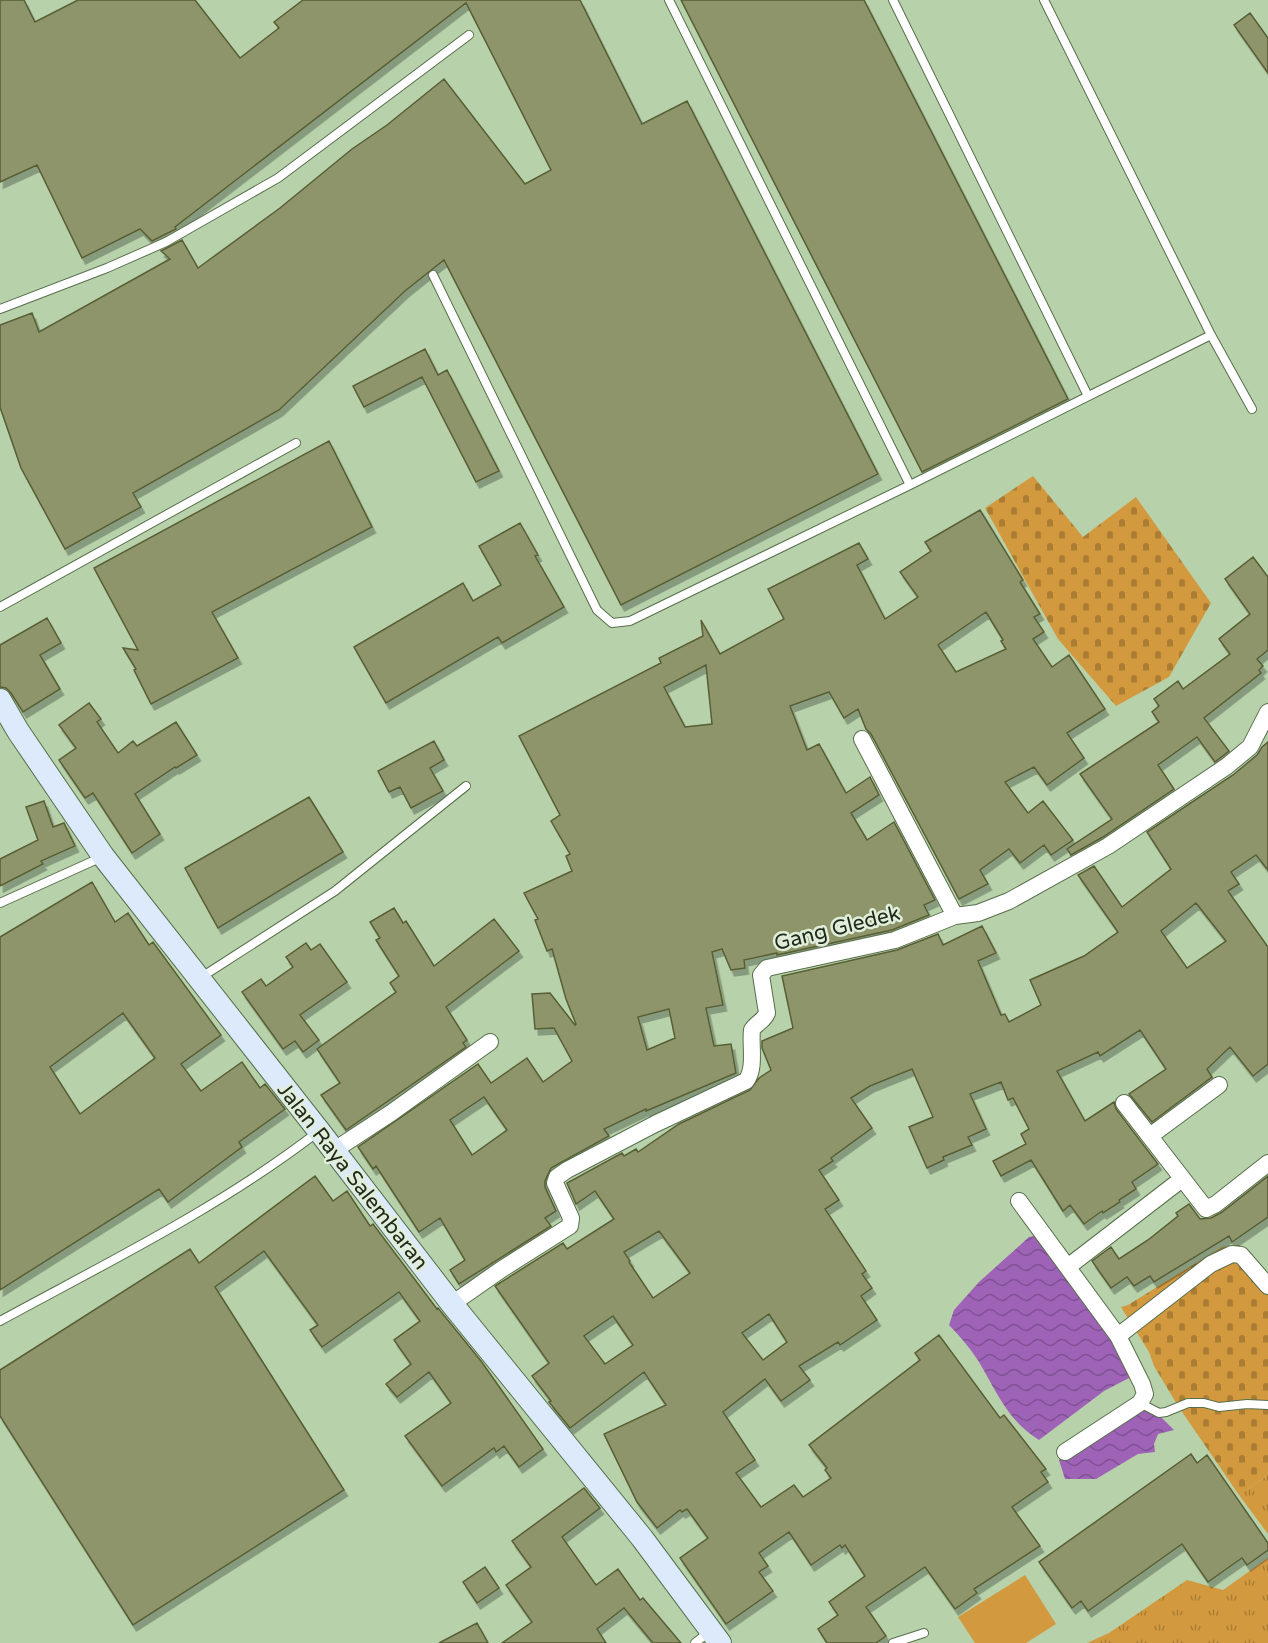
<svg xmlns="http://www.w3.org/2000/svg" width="1268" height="1643" font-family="'Varela Round',sans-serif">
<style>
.grass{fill:url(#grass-tufts)}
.cemetery{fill:url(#cemetery-stones)}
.pitch{fill:#d3993e}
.water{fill:url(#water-waves)}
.building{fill:#8e956a;stroke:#585e35;stroke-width:1.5;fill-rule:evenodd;filter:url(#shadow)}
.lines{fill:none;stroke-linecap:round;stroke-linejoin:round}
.service-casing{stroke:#576f4b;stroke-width:10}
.minor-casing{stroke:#576f4b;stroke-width:18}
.secondary-casing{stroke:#576f4b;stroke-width:24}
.service{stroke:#fff;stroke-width:8}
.minor{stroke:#fff;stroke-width:16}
.secondary{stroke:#dceafc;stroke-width:22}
.labels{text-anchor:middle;stroke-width:5;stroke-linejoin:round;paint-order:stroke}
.street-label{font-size:21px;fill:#202a1b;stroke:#e0eeda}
</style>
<defs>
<pattern id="grass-tufts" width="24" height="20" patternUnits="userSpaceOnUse" patternTransform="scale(1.5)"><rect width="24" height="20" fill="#d3993e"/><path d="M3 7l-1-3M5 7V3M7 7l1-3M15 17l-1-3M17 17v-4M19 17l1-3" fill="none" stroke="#ab7d33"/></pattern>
<pattern id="cemetery-stones" width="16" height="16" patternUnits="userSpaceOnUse" patternTransform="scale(1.5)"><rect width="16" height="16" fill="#d3993e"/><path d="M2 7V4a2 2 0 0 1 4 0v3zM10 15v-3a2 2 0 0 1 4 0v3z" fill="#ab7d33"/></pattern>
<pattern id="water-waves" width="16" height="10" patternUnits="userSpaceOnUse" patternTransform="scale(1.5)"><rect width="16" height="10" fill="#9e62b7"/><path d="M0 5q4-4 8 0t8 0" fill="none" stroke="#805194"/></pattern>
<filter id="shadow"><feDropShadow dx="3.5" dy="6" stdDeviation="0" flood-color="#0004"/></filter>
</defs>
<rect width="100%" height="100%" fill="#b7d2aa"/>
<path class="grass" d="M1268 1475V1534L1239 1495Z
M1268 1558V1643H1087L1109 1633 1187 1580 1223 1590Z"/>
<path class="cemetery" d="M1033 476 1083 537 1136 497 1211 603 1169 677 1116 706 1058 639 985 508Z
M1239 1245 1268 1277V1475L1239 1495 1178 1406 1154 1366 1149 1352 1121 1307 1128 1305 1222 1247Z"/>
<path class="pitch" d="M1025 1575 1056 1624 1026 1643H975L958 1617Z"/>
<path class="water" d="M1041 1235 1131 1369 1129 1378 1104 1391 1039 1440C1007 1420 997 1392 979 1362 970 1348 960 1336 949 1325L954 1310 979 1282 1029 1237Z
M1140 1406 1149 1412 1160 1416 1174 1430 1158 1434 1154 1444 1155 1452 1138 1454 1096 1479H1065L1059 1460Z"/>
<path class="building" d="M0 0H24L35 22 78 0H195L240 58 279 28 274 22 303 0H580L642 124 687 101 878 474 621 605 444 260 405 291 279 410 133 493 141 507 65 549 21 468 0 407V325L32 313 39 332 170 259 161 251 182 240 198 268 280 208 352 149 387 125 444 79 525 184 551 170 466 3 175 227 176 229 152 241 140 229 82 258 37 165 0 182Z
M681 0H864L1068 399 922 472Z
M1250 13 1268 38V73L1234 25Z
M425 349 438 375 447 370 499 471 476 482 422 377 364 407 353 386Z
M329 441 372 527 212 612 238 658 151 704 134 670 136 669 123 648 138 650 94 568Z
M980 510 1023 580 1020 582 1040 614 1034 617 1044 632 1033 639 1052 667 1069 655 1105 709 1067 733 1084 758 1047 785 1034 767 1005 782 1028 813 1043 801 1073 840 1051 855 1044 845 1020 863 1009 849 980 870 988 884 959 899 871 734 866 729 858 709 844 718 829 692 790 706 807 750 819 744 846 793 870 777 879 795 851 813 867 840 894 822 935 900 924 905 929 915 892 930 777 955V953L744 960 745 968 731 970 722 949 712 952 723 1005 706 1008 714 1046 731 1044 736 1073 646 1111V1109L604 1129 609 1136 551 1168 545 1181V1187L556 1211 545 1218 551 1226 459 1284 450 1270 465 1260 440 1218 419 1232 376 1166 373 1169 358 1147 478 1064 491 1083 527 1058 543 1082 572 1061 554 1028 535 1029 532 994 550 993 575 1025 576 1024 566 999 552 949 547 951 535 920 538 919 524 893 572 871 566 856 570 854 551 821 560 815 519 736 661 663 659 658 703 636 701 620 720 654 784 619 768 589 859 543 868 559 857 565 885 619 918 597 900 572 931 551 925 542ZM986 612 1003 640 1001 641 1006 649 956 672 938 645ZM706 665 712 724 685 727 664 687ZM669 1009 675 1038 647 1050 638 1017ZM484 1097 507 1130 472 1155 450 1120Z
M520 523 538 555 535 556 564 607 502 643 498 637 386 703 354 647 463 583 473 601 501 585 479 546Z
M1253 557 1268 577V650L1257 659 1263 666 1259 670 1261 673 1204 718 1229 751 1215 762 1197 737 1158 765 1174 789 1103 837 1071 855 1067 849 1112 819 1080 774 1159 722 1152 712 1159 706 1154 699 1178 681 1183 689 1230 654 1219 639 1250 614 1225 579Z
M47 618 61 643 40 655 60 689 23 712 11 693 6 688 0 687V645Z
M89 703 101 719 97 722 118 753 133 741 137 746 176 722 197 755 176 768 175 767 135 794 160 834 132 853 93 793 85 798 59 760 76 748 59 725Z
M434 741 444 760 430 768 443 791 411 808 400 787 389 792 378 771Z
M1268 742V870L1256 855 1231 872 1239 884 1228 891 1268 947V1064L1253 1076 1230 1047 1207 1069 1212 1077 1152 1122 1129 1094 1166 1069 1140 1030 1100 1056 1098 1052 1057 1071 1085 1121 1114 1102 1116 1109 1158 1164 1132 1182 1136 1189 1119 1200 1120 1202 1103 1213 1102 1211 1084 1224 1070 1205 1063 1211 1031 1160 1001 1176 993 1161 1026 1144 1021 1134 1029 1129 1013 1098 1008 1100 1001 1082 970 1094 986 1129 968 1137 972 1145 943 1157 944 1160 927 1168 909 1127 933 1117 912 1069 870 1086 851 1098 872 1128 831 1158 833 1161 819 1170 839 1200 825 1209 866 1271 862 1274 872 1288 861 1296 877 1320 840 1345 838 1342 799 1366 810 1380 781 1401 765 1379 723 1412 755 1460 736 1473 761 1507 794 1485 803 1497 831 1478 825 1470 827 1468 809 1445 920 1360 915 1353 939 1335 1000 1418 1004 1415 1046 1469 1041 1472 1048 1482 1012 1507 1040 1546 974 1589 977 1593 955 1609 925 1567 866 1607 886 1636 876 1643H827L818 1629 838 1615 829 1602 865 1576 845 1545 842 1548 840 1545 811 1565 789 1532 759 1553 768 1566 759 1572 773 1591 726 1624 680 1558 708 1538 687 1509 682 1512 680 1510 657 1528 637 1502 604 1434 666 1405 644 1372 570 1428 549 1402 551 1401 532 1376 549 1363 495 1286 563 1243 567 1249 614 1219 595 1191 576 1204 567 1183 622 1153 624 1156 636 1149 638 1152 679 1124 750 1090 759 1078 771 1070 762 1048V1041L793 1028 782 976 897 950 938 934 943 945 982 926 996 953 978 961 1001 1015 1005 1014 1009 1022 1041 1005 1030 980 1084 956 1118 932 1078 875 1094 866 1122 907 1171 869 1147 832 1233 775 1257 755 1262 747ZM1196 903 1226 941 1187 968 1161 931ZM659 1231 690 1273 653 1298 629 1262 630 1261 624 1252ZM769 1314 787 1342 763 1360 742 1333ZM613 1316 633 1345 605 1364 584 1336Z
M309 797 343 852 218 928 185 868Z
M44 801 53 827 64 823 75 846 41 861 43 864 0 886V859L38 840 26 807Z
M92 882 115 922 128 913 149 945 153 942 221 1035 181 1064 201 1091 242 1062 260 1088 265 1084 285 1109 239 1142 242 1147 168 1202 159 1189 0 1290V937ZM123 1013 155 1058 80 1114 50 1067Z
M394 908 403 923 406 921 434 966 494 919 519 951 446 1007 467 1040 463 1043 466 1047 346 1130 321 1095 340 1083 317 1049 396 992 390 983 399 976 376 940 380 938 370 922Z
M306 943 311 950 320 944 347 982 300 1015 319 1040 303 1052 295 1041 283 1049 242 992 261 979 266 986 293 967 286 957Z
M315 1176 333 1201 347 1191 370 1226 373 1224 437 1309 438 1308 481 1361 543 1449 519 1467 504 1446 496 1452 494 1448 442 1486 405 1436 451 1403 429 1372 397 1397 386 1384 411 1364 394 1340 420 1321 399 1292 322 1347 310 1330 318 1325 264 1251 215 1287 344 1490 133 1625 0 1416V1370L190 1249 199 1263Z
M1268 1176V1217L1232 1242 1229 1236 1154 1282 1150 1276 1134 1286 1127 1277 1111 1288 1092 1261 1111 1247 1119 1259 1148 1240 1178 1216 1176 1213 1189 1204 1200 1219 1211 1218 1222 1212Z
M1191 1454 1197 1463 1207 1455 1268 1543V1550L1247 1565 1242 1558 1208 1582 1182 1544 1088 1611 1081 1601 1072 1608 1039 1562Z
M584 1488 600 1508 562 1537 596 1585 618 1569 640 1600 643 1598 681 1643H653L624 1608 597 1629 606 1643H502L532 1622 506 1585 531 1567 512 1541Z
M485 1567 499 1588 477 1603 463 1582Z
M477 1623 488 1643H439Z"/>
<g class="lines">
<defs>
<path id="service" d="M669 0 910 485
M893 0 1088 396
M1044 0 1211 335 1252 409
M433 275 597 610 612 623 630 621 910 485 1211 335
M0 309 107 268 166 242 278 178 469 35
M0 607 296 443
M0 903 102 857
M200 978 335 891 466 786
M0 1321C108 1262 221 1207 319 1131
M1140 1403 1159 1413 1166 1412 1188 1403H1204L1219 1407 1247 1404 1268 1405
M695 1643 709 1632
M893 1643 924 1633"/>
<path id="minor" d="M862 739 955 916
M1124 1103 1206 1209 1216 1204 1268 1163
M1150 1136 1219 1085
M333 1151 391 1113 490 1042
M1019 1201 1118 1336 1142 1384 1145 1394 1140 1403 1065 1452
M1069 1266 1182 1179
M452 1304 502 1269 570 1226 571 1218 555 1183 557 1177 567 1170 655 1124 746 1081C756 1068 750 1045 752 1030 756 1023 764 1021 767 1013L761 975 767 968 895 940 955 916 978 913 1009 901 1108 846 1227 766 1250 747 1268 712
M1118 1336 1211 1264 1232 1254 1241 1255 1268 1286"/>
<path id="secondary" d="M0 700 18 731 103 856 319 1131 452 1304 642 1538 720 1643"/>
</defs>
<use href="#service" class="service-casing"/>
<use href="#minor" class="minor-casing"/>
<use href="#secondary" class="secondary-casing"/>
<use href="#service" class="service"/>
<use href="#minor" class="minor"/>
<use href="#secondary" class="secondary"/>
</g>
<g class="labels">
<g class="street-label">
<text transform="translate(837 928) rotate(-14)" y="7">Gang Gledek</text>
<text transform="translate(353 1176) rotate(52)" y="7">Jalan Raya Salembaran</text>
</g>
</g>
</svg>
